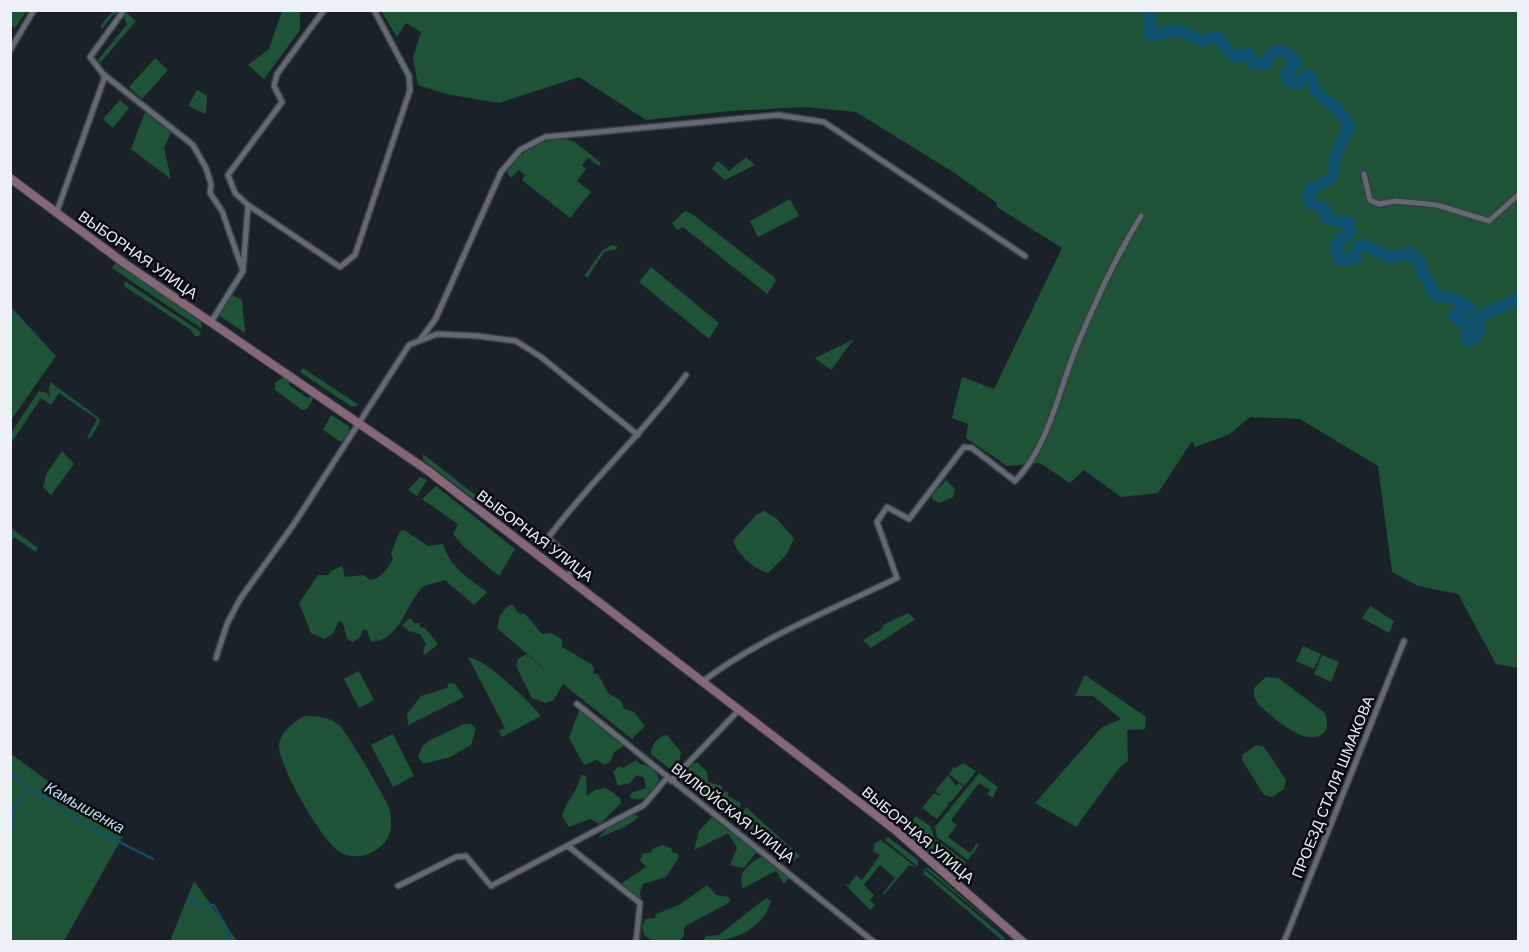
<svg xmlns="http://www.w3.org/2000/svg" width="1529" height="952" font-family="'DM Sans',sans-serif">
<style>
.green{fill:#1f5338}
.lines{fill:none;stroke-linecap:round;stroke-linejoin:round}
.stream{stroke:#0f526f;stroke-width:2}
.river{stroke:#0f526f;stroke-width:12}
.minor-casing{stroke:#393e43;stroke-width:8}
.secondary-casing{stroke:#393e43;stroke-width:10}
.minor{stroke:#626972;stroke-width:5}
.secondary{stroke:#866777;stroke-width:8}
.labels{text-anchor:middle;stroke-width:5;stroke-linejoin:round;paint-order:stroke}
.street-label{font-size:15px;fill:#edf1f6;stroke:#080b0e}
.water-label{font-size:16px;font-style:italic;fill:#b7def4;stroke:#080b0e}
</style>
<rect width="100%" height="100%" fill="#1b2128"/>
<path class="green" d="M10 11H27L15 28 11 25Z
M113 11H125L136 21 100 63 98 60 127 24 122 14 113 15 102 29 100 26Z
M282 11H300V30L264 79 248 65 269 49Z
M381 11H1518V668L1496 664 1458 594 1418 586 1392 572 1378 466 1300 419 1250 417 1230 434 1195 447 1192 441 1158 493 1121 497 1084 470 1070 483 1040 463 1007 466 966 438 968 424 952 418 962 377 994 389 1062 248 997 207V203L953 172 856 112 805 107 730 111 646 120 579 77 499 103 446 94 418 85 413 58 421 32 406 23 397 37Z
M155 58 168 70 142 99 129 87Z
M197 90 207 96 206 114 188 106Z
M120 100 129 108 113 128 103 119Z
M145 112 171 133 164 148 171 179 131 149Z
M562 138 575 142 601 163 599 166 588 158 582 165 586 169 577 181 591 192 570 218 522 180 525 175 519 170 511 178 507 172C519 151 539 141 562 138Z
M746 157 755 165 725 180 712 169 718 161 729 171Z
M790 199 799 216 758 237 750 221Z
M685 211 692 214 774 277 776 281 767 294 683 227 677 230 672 223Z
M611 245 618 246 615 250 605 251 587 278 585 275 602 251Z
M115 263 201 321 202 329 112 268Z
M651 267 719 323 709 339 639 282Z
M125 281 201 332 199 336H194L191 330 124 286Z
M232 295 242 300 245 333 220 316 219 312Z
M11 307 56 356 11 420Z
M854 339 831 370 815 358Z
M303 368 359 405 352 407 300 372Z
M284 377 289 381V385L307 398 312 396 313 399 307 409 302 410 275 390V383Z
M50 382 99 418 100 422 91 437 87 438 97 419 59 393 51 405 41 398 11 443V433L39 391 47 393 50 399 49 394H52L49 393Z
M331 415 349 426V434L341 442 323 430Z
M62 451 74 464 51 495 43 487 47 473Z
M423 454 479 498 475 500 423 460Z
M420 477 427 480 417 496 408 490Z
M946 480 955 489 953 497 939 503 932 499V495Z
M436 486 515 549 499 576 463 546 453 534 458 524 422 499Z
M764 511 776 518 794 538 787 554 768 573C754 569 738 555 733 541L757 514Z
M11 528 38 548 36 552 14 537 11 542Z
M404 530 428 546 443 544C450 567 468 578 487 592L474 605 445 580 424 586C405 603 402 640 371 642L367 630H363L360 637 353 642 347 639 343 623 339 621 333 633 325 639 311 633 299 603 318 575H328L331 571 342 566 345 577 364 575 370 580C382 578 387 569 393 559L391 553 400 531Z
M509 605H513L518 613 525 614 542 634 551 633 562 639V647L591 664 594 668 593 674H598L608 693 621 701 624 709 634 712 645 726 632 739 563 684 554 700 545 703 532 698 516 666 518 659 526 654 553 676 497 628 500 615Z
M1370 606 1394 621 1389 633 1362 618Z
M908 613 915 619 911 622 871 648 863 640 882 629 883 625Z
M410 618 414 623H420V627L425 628 438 644 425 655 423 651 426 644 420 634 409 631 402 625Z
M1303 646 1321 654 1314 669 1296 661Z
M1322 655 1339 662 1331 682 1314 674Z
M468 657C487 660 528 700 541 716L502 737 499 731 505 728Z
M359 671 374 700 359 708 344 679Z
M1085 675 1146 717 1145 729 1127 730 1128 761 1120 767 1076 827 1035 803 1101 728 1121 719 1093 696H1075Z
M1266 677 1278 678 1325 713C1327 719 1328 726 1325 731 1310 752 1271 716 1258 704L1254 696V688Z
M449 683 455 684 464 697 408 725 407 714 421 696 447 688Z
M580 708 629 747 624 746 614 752 611 761 605 765 597 760 584 765 569 738Z
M304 716C318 716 327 716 339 725 345 729 389 803 390 811 391 815 391 821 391 825 391 849 359 864 340 852 323 843 279 767 279 746 280 732 293 723 304 716Z
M464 724H471L476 729 471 745 450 757 423 764 418 757 422 747 430 740Z
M393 734 414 776 393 787 371 745Z
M667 735 681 752 678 769 675 773 651 754C651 745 658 736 667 735Z
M1257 745 1264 747 1286 780 1284 789 1272 797 1264 795 1242 760 1243 754Z
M11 754 123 836 64 941H11Z
M636 760 640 764 653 767 659 779C653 794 647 803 630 798L631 793 646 788 644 778 637 775 630 783 618 786 613 772 619 766 623 768Z
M694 763H698L707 772 708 782 722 786V791L728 792V796L741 803 740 807 728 815 681 778Z
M963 763 976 771 971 778 969 777 970 779 964 786 949 774 954 767 956 768Z
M979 773 998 787 993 798 987 794 990 790 979 783 951 820 957 825 948 837 970 853 977 843 979 845 968 860 937 837 935 827Z
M581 775 586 776 587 796 595 790 606 788 620 798 621 803 600 824 590 819 569 827 562 816C566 800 578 792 581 775Z
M948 775 956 786 959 783 963 787 950 803 947 801 949 804 937 819 922 808 934 793 939 796 943 792 939 794 935 791Z
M746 807 800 856 789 864 742 826 740 818Z
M633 813 639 817 625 827 598 838 611 825Z
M916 816 931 827 934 838 966 862 960 871H953L908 835V826Z
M712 817C725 829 743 839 758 850L744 868 730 865 737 848 728 833 694 850 699 831Z
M888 837 918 860V867L885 840Z
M881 840 917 868 909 865 884 895 883 893 895 878 880 865 864 885 874 895 870 900 875 905 870 910 845 884 849 885 856 875 862 880 880 855 873 851 875 843Z
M663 845 671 848 673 853H677L679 857 666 877 643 884 640 893 642 905 638 906 622 883 646 867 640 860 642 854 652 852V849Z
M771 854 788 870 789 878 784 884 776 871 743 888C735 870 757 857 771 854Z
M925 868H929L1008 937Z
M924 869 1005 938 1003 941 924 874Z
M194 881 237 941H170Z
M707 885 716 895 729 897 730 902 684 927V936L680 941H653L644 935 642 926 646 919 655 918 656 914 679 905Z
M766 898 771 901C762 931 732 942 703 941L706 936 719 935Z"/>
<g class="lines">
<path class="stream" d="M10 771 27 788 43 796 86 825 153 859
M10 840 15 805 26 790
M194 897 191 901 194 904 214 905 228 930V937L234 942"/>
<path class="river" d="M1151 10 1149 32 1153 35 1178 30 1203 41 1211 37 1219 38 1228 52 1236 57 1248 53 1252 64 1267 63 1269 56 1277 51 1286 52 1297 63 1286 73 1288 81 1297 84 1307 75 1312 80 1315 91C1329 103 1340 108 1349 126L1337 153 1331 179 1311 189 1308 195 1311 204 1324 207 1327 219 1349 223 1351 231 1336 244 1340 260H1351L1356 257 1357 247 1362 244 1393 258 1409 252 1420 261 1422 271 1435 295 1455 299 1470 307 1454 316 1459 321 1470 324 1471 330 1465 336 1469 341 1479 333 1477 317 1518 299"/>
<defs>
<path id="minor" d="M324 10 277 74 274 86 282 102 228 175 235 193 248 205 340 267 355 255 410 90 409 76 374 10
M10 50 34 10
M103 74 193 145 206 168 211 184 210 193 222 211 243 271
M1364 174 1370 200 1379 204 1396 201 1437 205 1489 221 1518 195
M56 214 104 79 103 74 90 57 122 13
M211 322 243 271 248 205
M420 340 436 318 501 172 520 150 545 137 778 115 824 122 1025 256
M568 577 575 562 548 538C590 481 644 433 686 375
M216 658 227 624 240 599 294 524 409 345 437 334 478 336 516 341 541 357 638 435
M702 682C759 638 832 610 897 578L877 522 887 507 909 519 964 447 972 448 1015 481C1049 446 1058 392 1076 348 1095 302 1115 258 1141 216
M577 704 874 942
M671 781 739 710
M568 846 640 903 636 942
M398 886 456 857 466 856 491 886 644 805 667 778
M1284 942 1404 641"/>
<path id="secondary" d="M10 178 124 263 427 470 894 829 1023 942"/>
</defs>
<use href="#minor" class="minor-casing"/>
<use href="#secondary" class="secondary-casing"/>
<use href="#minor" class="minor"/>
<use href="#secondary" class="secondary"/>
</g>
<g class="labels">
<g class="street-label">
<text transform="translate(138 255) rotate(35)" y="5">ВЫБОРНАЯ УЛИЦА</text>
<text transform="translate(535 536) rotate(37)" y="5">ВЫБОРНАЯ УЛИЦА</text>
<text transform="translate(1333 787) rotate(-68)" y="5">ПРОЕЗД СТАЛЯ ШМАКОВА</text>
<text transform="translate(733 813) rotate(38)" y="5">ВИЛЮЙСКАЯ УЛИЦА</text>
<text transform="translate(918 835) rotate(40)" y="5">ВЫБОРНАЯ УЛИЦА</text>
</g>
<g class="water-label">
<text transform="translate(85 807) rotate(29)" y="6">Камышенка</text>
</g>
</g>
<rect width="1529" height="952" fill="none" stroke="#edf1f6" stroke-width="24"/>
</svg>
